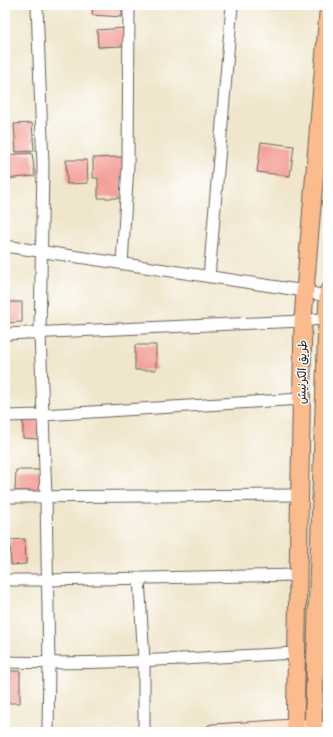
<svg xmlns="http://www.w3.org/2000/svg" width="333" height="737" font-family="'Gochi Hand','Playpen Sans Arabic',sans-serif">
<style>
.building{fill:#f4a09a}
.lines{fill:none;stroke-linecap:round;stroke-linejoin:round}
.street-casing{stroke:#66635a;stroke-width:13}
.secondary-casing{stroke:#66635a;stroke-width:17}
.primary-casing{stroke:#66635a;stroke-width:19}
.street{stroke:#fff;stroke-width:11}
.secondary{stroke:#fde4d1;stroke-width:15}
.primary{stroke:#fbbb8d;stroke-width:17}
.labels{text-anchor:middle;stroke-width:3;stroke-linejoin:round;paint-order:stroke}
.street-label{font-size:12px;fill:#1c1c1c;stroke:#fff}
</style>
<rect width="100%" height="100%" fill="#fff"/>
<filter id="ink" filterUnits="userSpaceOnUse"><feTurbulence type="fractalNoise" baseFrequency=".025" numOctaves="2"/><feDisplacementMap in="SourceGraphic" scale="8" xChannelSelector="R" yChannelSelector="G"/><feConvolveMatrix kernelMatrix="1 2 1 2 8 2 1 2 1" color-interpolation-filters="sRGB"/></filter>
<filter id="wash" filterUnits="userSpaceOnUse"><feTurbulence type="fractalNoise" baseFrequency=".012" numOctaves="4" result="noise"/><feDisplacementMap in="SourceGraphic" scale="16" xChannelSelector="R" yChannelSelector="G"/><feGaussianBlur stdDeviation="0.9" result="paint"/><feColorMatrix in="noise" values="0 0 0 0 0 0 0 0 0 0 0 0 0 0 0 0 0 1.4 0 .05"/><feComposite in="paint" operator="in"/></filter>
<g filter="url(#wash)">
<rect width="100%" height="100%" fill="#f0e6cc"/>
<g id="blocks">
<path class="building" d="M93 5H122V17L92 15Z
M124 28V46L98 47 97 30Z
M32 123 34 151 16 152 14 124Z
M261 142 294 146 290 176 257 172Z
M32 153 35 176 5 179V155Z
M122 157 123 177H121L122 198H98V178H93V158Z
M66 160H87L88 183 67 184Z
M5 302H22V322L5 323Z
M135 345H156V370H135Z
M23 420H38V439L23 438Z
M16 470H44L43 491H15Z
M5 538H6L7 552H5Z
M25 539 26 564 11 565 10 540Z
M5 671H20V703H5Z"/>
</g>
</g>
<g filter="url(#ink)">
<use href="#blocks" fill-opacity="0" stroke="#66635a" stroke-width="1"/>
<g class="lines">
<defs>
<path id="street" d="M37 5 43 166 40 333 46 497 49 664 48 732
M5 246 305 291 328 297
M122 264 128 165 129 5
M209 277 232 5
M5 334 303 321 328 318
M5 416 43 415 301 399
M5 497 299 495
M139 578 144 661V732
M5 580H47L298 575
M5 662C102 665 199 658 296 653"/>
<path id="secondary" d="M213 732 294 727H313L328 731"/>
<path id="primary" d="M295 732 303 321 305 291 328 13
M313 732 328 292"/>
</defs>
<use href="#street" class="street-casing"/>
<use href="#secondary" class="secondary-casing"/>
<use href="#primary" class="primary-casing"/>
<use href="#street" class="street"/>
<use href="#secondary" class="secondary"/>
<use href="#primary" class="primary"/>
</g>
</g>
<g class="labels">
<g class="street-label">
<text transform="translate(302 372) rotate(-89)" y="4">طريق الكرنيش</text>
</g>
</g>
<rect width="333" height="737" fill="none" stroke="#fff" stroke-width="20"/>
</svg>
